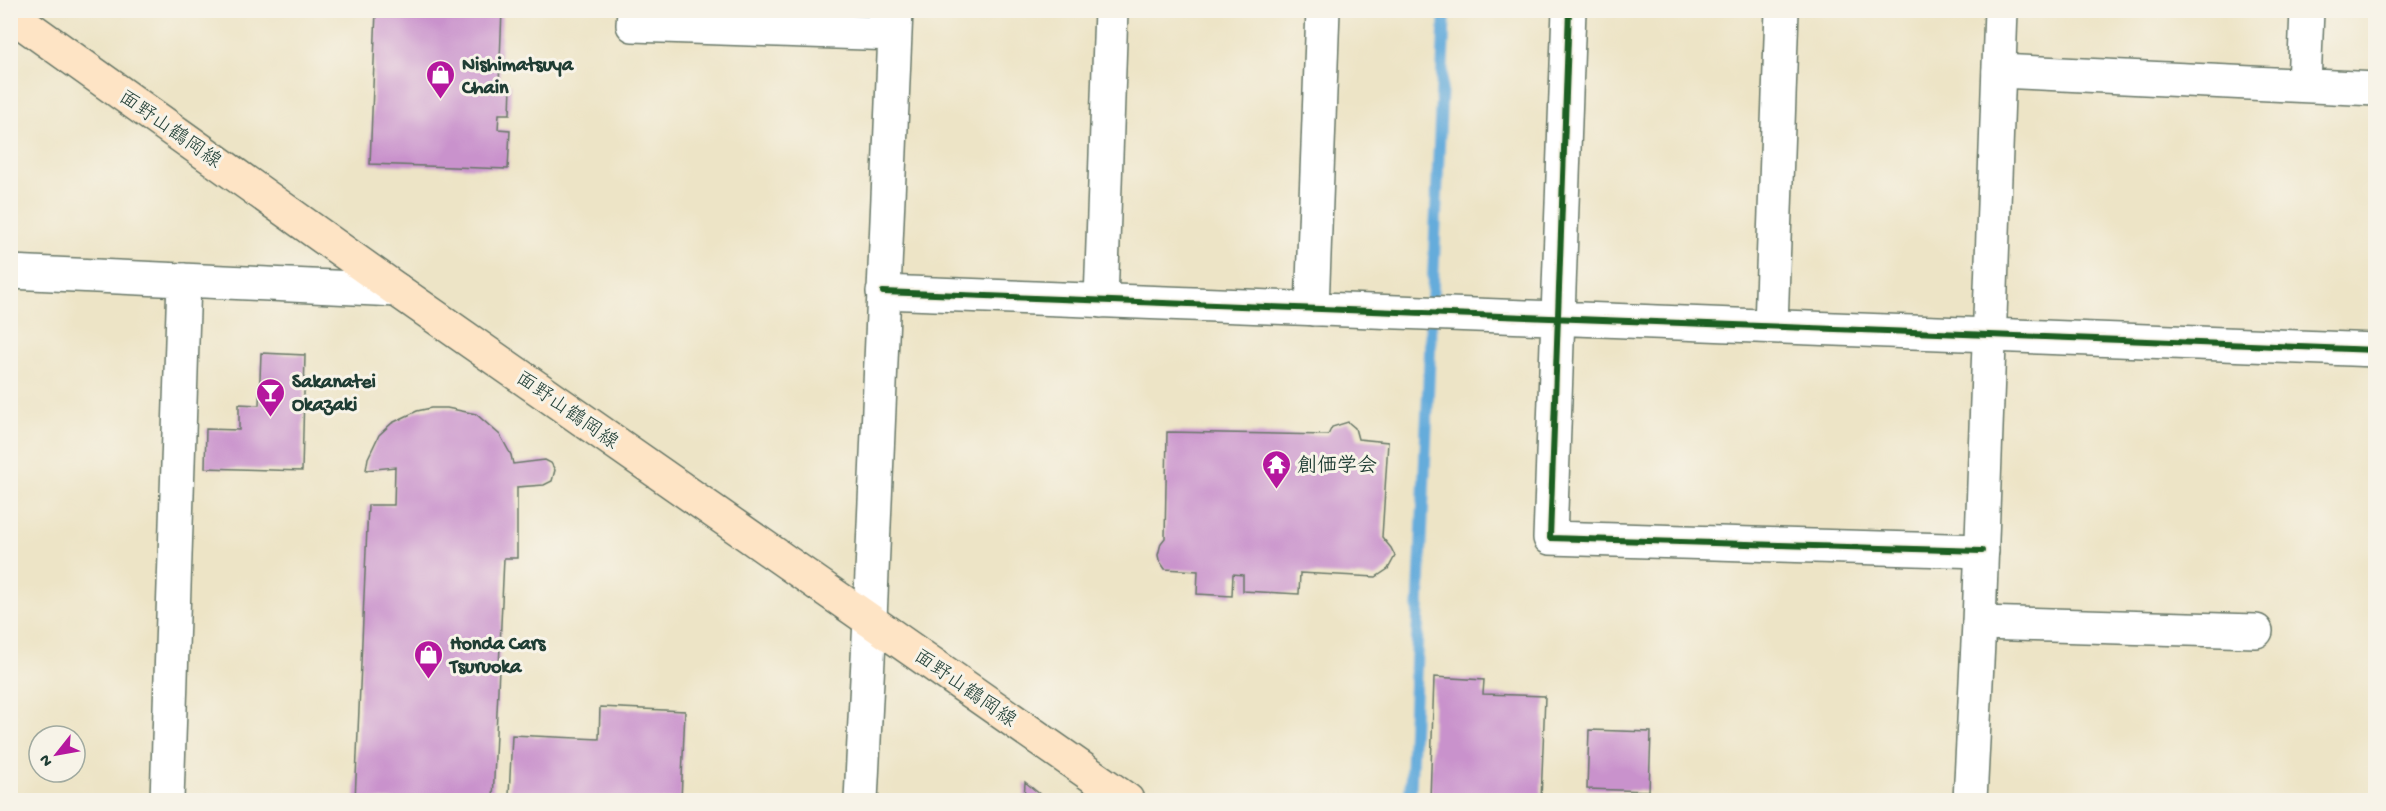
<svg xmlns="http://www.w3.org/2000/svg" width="2386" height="811" font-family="'Gochi Hand','Klee One',sans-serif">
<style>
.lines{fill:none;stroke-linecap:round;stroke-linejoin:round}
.stream{stroke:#65acdb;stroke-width:12}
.building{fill:#c992cc}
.minor-casing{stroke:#677767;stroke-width:36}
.tertiary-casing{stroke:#677767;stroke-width:36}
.secondary-casing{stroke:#677767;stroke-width:36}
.minor{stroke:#fff;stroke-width:33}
.tertiary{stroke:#fff;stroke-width:33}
.secondary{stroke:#fee4c5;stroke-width:33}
.cycleway-casing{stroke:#f7f3e8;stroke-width:10}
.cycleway{stroke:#1b5e20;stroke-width:6}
.labels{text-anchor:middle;stroke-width:6;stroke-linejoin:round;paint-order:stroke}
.poi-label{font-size:20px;font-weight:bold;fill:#1f3d34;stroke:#f7f3e8;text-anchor:start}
.street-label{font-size:20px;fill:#1f3d34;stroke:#f7f3e8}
</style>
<rect width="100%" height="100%" fill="#f7f3e8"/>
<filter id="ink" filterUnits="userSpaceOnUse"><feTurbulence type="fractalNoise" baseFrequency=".0167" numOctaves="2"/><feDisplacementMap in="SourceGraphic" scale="12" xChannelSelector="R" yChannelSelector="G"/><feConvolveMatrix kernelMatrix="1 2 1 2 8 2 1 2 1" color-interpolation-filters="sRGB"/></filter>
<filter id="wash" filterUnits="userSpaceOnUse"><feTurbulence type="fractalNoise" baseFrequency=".008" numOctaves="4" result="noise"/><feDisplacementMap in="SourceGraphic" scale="24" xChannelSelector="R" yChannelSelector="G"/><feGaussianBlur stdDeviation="1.35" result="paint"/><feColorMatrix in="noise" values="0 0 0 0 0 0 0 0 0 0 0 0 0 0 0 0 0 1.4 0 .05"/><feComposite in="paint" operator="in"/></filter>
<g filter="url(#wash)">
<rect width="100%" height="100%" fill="#ede4c6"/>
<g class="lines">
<path class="stream" d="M1410 800 1445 10"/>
</g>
<g id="blocks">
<path class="building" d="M376 10H502L499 85H511L510 114H499L498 129 510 130 508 169 370 164Z
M261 353 305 355 302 471 205 468 206 429 239 430V404L259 405Z
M431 408H447L476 414 500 435 511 455 513 464 545 460 551 463 555 470 552 481 544 485 517 487V558H504L493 800H355L368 505H394L395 467 366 470 368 458 379 435 392 423 417 411Z
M1348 422 1355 428 1358 439 1388 442 1382 537 1391 548 1395 556 1388 569 1376 577 1300 573 1299 594 1243 591V575L1233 574 1232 596 1197 594 1198 571 1165 569 1159 560 1158 555 1161 543 1165 538 1167 432 1328 435 1332 427Z
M1434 677 1484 680 1483 694 1545 696 1541 800H1430Z
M600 707 685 711 681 800H601L509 796 512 735 599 739Z
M1589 730 1651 732 1649 791 1587 789Z
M1025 782 1047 800H1024Z"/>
</g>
</g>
<g filter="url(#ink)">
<use href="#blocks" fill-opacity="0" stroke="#677767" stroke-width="1.5"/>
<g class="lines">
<defs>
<path id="minor" d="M634 10 633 25 895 34
M1569 10 1550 538 1982 551
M1999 71 2376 89
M2304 85 2307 10
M10 272 397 290
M883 292 2376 350
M1101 301 1111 10
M1312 309 1323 10
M1771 326 1782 10
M870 619 896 10
M1979 623 2256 631
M167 800 184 280"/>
<path id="tertiary" d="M861 800 870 619
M1970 800 1979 623 2001 10"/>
<path id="secondary" d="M10 14 397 290 1127 800"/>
</defs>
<use href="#minor" class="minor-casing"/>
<use href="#tertiary" class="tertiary-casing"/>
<use href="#secondary" class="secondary-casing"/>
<use href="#minor" class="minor"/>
<use href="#tertiary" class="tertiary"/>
<use href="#secondary" class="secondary"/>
<defs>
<path id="cycleway" d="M1569 10 1550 538 1982 551
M883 292 2376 350"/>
</defs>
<use href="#cycleway" class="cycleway-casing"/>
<use href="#cycleway" class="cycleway"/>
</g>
</g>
<defs>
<symbol id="shop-pin" viewBox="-11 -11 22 30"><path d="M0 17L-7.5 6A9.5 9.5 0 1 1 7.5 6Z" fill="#b5179e" stroke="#f7f3e8"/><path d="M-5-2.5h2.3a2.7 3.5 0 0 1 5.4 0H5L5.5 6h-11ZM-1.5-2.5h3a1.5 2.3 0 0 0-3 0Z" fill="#fff"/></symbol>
<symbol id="bar-pin" viewBox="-11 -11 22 30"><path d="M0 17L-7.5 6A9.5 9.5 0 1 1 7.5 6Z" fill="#b5179e" stroke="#f7f3e8"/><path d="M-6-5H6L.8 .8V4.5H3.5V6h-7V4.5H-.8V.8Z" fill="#fff"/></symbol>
<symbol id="temple-pin" viewBox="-11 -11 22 30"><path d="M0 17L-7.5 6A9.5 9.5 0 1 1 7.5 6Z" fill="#b5179e" stroke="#f7f3e8"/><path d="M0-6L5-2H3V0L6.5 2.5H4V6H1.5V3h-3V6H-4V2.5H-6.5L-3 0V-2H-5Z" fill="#fff"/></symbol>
</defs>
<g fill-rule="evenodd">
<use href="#shop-pin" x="424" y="58" width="33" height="45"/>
<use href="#bar-pin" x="254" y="376" width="33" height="45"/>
<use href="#temple-pin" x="1260" y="448" width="33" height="45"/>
<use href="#shop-pin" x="412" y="638" width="33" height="45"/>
</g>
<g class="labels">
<g class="poi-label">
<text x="462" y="70">Nishimatsuya<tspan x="462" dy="23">Chain</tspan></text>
<text x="292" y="387">Sakanatei<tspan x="292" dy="23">Okazaki</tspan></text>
<text x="1297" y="471">創価学会</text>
<text x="450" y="649">Honda Cars<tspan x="450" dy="23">Tsuruoka</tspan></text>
</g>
<g class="street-label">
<text transform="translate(171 128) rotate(35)" y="7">面野山鶴岡線</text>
<text transform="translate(568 409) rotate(35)" y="7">面野山鶴岡線</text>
<text transform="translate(966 687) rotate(35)" y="7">面野山鶴岡線</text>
</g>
</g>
<rect width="2386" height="811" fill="none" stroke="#f7f3e8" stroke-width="36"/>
<g transform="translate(57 754) rotate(239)"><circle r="28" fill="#f7f3e8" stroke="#a1aaa0" stroke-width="1.5"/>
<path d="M0-4.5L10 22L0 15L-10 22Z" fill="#b5179e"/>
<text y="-9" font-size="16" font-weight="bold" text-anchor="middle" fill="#1f3d34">N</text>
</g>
</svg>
